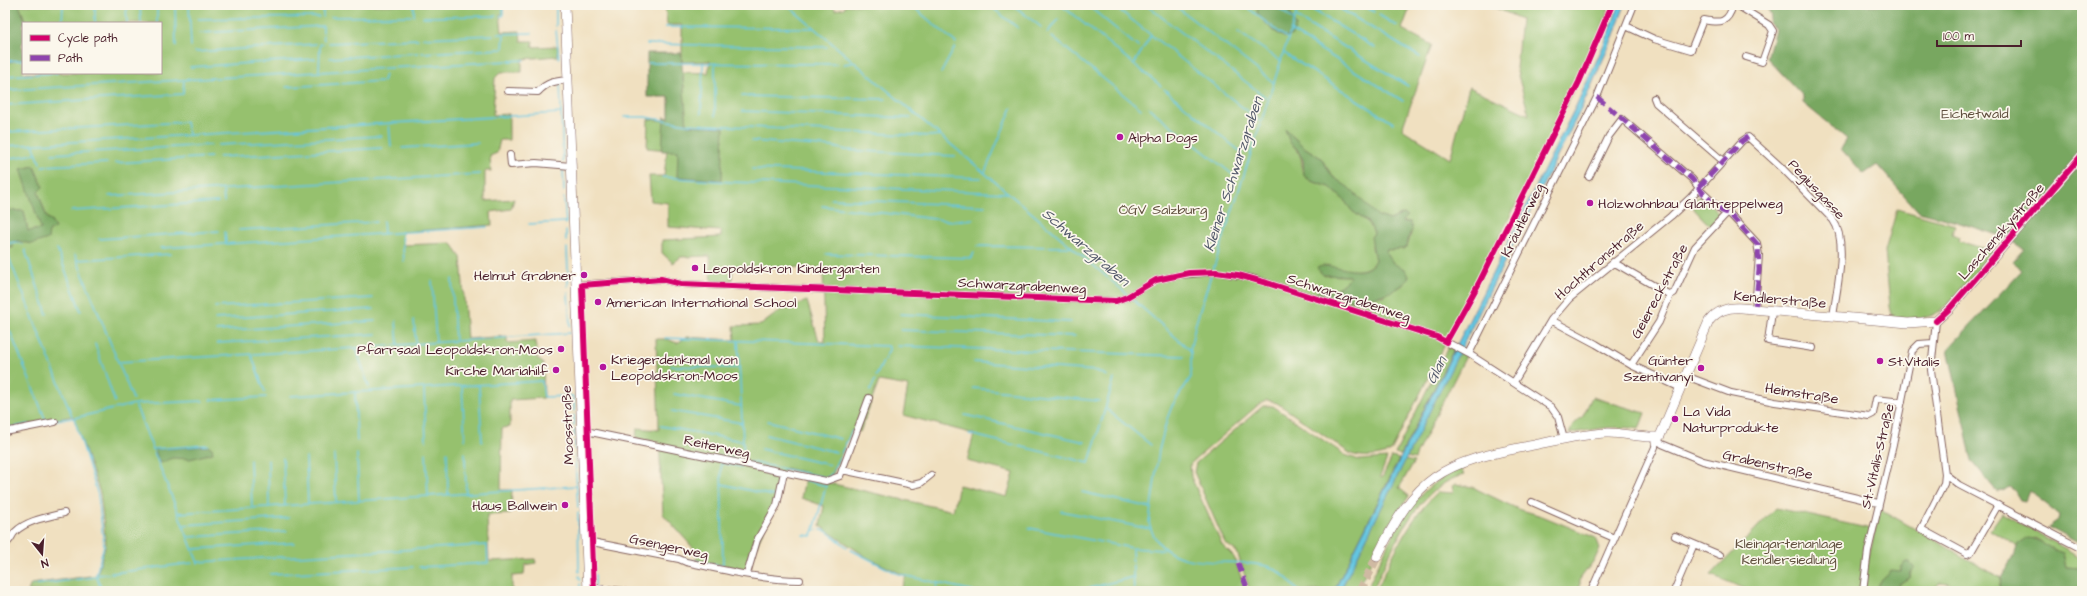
<svg xmlns="http://www.w3.org/2000/svg" width="2087" height="596" font-family="'Architects Daughter',sans-serif">
<style>
.green{fill:#96c16e;stroke:#70704c;fill-rule:evenodd}
.forest{fill:#78a761;stroke:#616346}
.water{fill:#63c6e1;stroke:#567286}
.lines{fill:none;stroke-linecap:round;stroke-linejoin:round}
.stream{stroke:#63c6e1;stroke-width:1.5}
.secondary-tunnel{stroke:#cfb9a2;stroke-width:9;stroke-dasharray:9 4.5;stroke-linecap:butt}
.street-casing{stroke:#84635f;stroke-width:8}
.secondary-casing{stroke:#84635f;stroke-width:10}
.street{stroke:#fff;stroke-width:6}
.secondary{stroke:#fff;stroke-width:9}
.quiet{stroke:#8e44ad;stroke-width:5;stroke-dasharray:10 5;stroke-linecap:butt}
.cycleway-casing{stroke:#fbf7ec;stroke-width:8}
.cycleway{stroke:#d6006c;stroke-width:6}
.poi-dot{fill:#b5179e;stroke:#fbf7ec;stroke-width:1.5}
.labels{text-anchor:middle;stroke-width:3.5;stroke-linejoin:round;paint-order:stroke}
.park-label{font-size:14px;fill:#61503f;stroke:#fbf7ec}
.poi-label{font-size:14px;fill:#4a1f2b;stroke:#fbf7ec;text-anchor:start}
.street-label{font-size:14px;fill:#4a1f2b;stroke:#fbf7ec}
.water-label{font-size:15px;font-style:italic;fill:#53596b;stroke:#fbf7ec}
</style>
<rect width="100%" height="100%" fill="#fbf7ec"/>
<filter id="ink" filterUnits="userSpaceOnUse"><feTurbulence type="fractalNoise" baseFrequency=".025" numOctaves="2"/><feDisplacementMap in="SourceGraphic" scale="8" xChannelSelector="R" yChannelSelector="G"/><feConvolveMatrix kernelMatrix="1 2 1 2 8 2 1 2 1" color-interpolation-filters="sRGB"/></filter>
<filter id="wash" filterUnits="userSpaceOnUse"><feTurbulence type="fractalNoise" baseFrequency=".012" numOctaves="4" result="noise"/><feDisplacementMap in="SourceGraphic" scale="16" xChannelSelector="R" yChannelSelector="G"/><feGaussianBlur stdDeviation="0.9" result="paint"/><feColorMatrix in="noise" values="0 0 0 0 0 0 0 0 0 0 0 0 0 0 0 0 0 1.4 0 .05"/><feComposite in="paint" operator="in"/></filter>
<g filter="url(#wash)">
<rect width="100%" height="100%" fill="#f0e0c0"/>
<path class="green" d="M19 5H503V14H500L502 32 520 31 521 41H533L532 47 558 46V56L522 59V72H501L495 78 493 115 509 114V140H500L497 153 490 156 491 171H485V201L514 199 511 209 491 212 492 225 402 232 403 245 451 243C456 247 456 253 461 257L467 339 507 336V343L536 341 537 359 543 363 544 398 510 400V427L502 428 501 490H512L511 514 487 515 489 561 535 559 536 563 525 565 524 575 512 576V591H28L31 584 97 575 106 544 100 493 73 416 5 429V243L8 248 12 242 18 241 25 243 49 232 50 219 47 218 38 192 34 166 22 169 42 229 28 231 24 211 5 210V63L23 59V73H161V23H26Z
M653 5H833L835 10 844 8 846 5H1259L1257 12 1274 31 1284 37 1291 35 1296 27 1288 8 1282 5H1411L1402 29 1432 45 1402 129 1450 159 1469 87 1529 115 1516 68 1521 19 1489 5H1610L1599 35 1561 116 1391 451C1381 457 1362 458 1351 454L1277 403 1267 400 1257 406 1190 464 1191 477 1222 545 1234 557 1246 591H900L906 576 868 558 820 526 824 506 801 498 806 473 785 468 773 506 747 570 697 560 694 549 663 514 659 442 636 438 637 428 659 430 656 339H667L677 343 687 337 735 340 734 326 761 325 781 310 807 301 819 341 825 342 823 268 733 266 732 283H712L710 256 681 257 673 263 662 253V240L721 237V231L668 227V203L651 201 649 176H664L667 150 647 148 648 119 686 123 683 72 708 73 710 61 682 62V25H667L665 6ZM1286 130 1304 147 1321 158 1332 176 1353 193 1378 216 1390 220 1403 214 1407 216 1402 222H1410L1412 230 1407 247 1386 250V255L1396 266 1405 269V284L1383 296H1371L1365 299 1343 301 1327 290 1333 292 1350 278 1349 276 1323 275 1326 265C1340 269 1367 277 1375 260L1372 247 1374 233 1369 223 1352 211 1344 200 1330 187 1311 181 1302 170C1304 150 1290 148 1286 130ZM879 381 908 386 903 415 974 434 967 461 1014 473 1007 497 959 485 953 511 829 483 852 430 860 432Z
M1699 197 1704 198 1721 215 1712 228 1689 204Z
M1897 209 1955 225 1952 234 1959 237 1958 241 1993 251C1980 266 1950 308 1933 315 1921 320 1906 318 1893 319L1890 307 1885 251Z
M1448 347 1454 349 1401 455 1395 454Z
M1459 351 1466 356 1417 453 1415 459 1406 457Z
M1592 397 1645 413 1639 429C1614 425 1594 429 1569 434L1573 425 1583 416Z
M1263 406H1273L1345 455 1359 460 1387 458 1380 477 1382 478 1392 457 1399 459 1334 591H1250L1237 552 1225 543 1194 472 1196 463Z
M1404 460 1414 462 1399 488 1409 496 1390 524 1356 591H1340Z
M1461 467 1464 475C1416 486 1392 551 1372 591H1366C1383 556 1398 515 1427 489 1437 480 1449 474 1461 467Z
M1456 484 1472 487 1518 509 1542 516 1596 538 1600 548 1595 559 1580 579V591H1376C1393 556 1408 519 1438 492L1454 493 1452 486Z
M1776 508 1871 529 1862 591H1751L1711 575Z
M1880 509 2001 578 1999 591H1962L1949 584 1940 583 1931 591H1894L1899 584 1910 577 1911 571 1901 568V571L1883 579 1878 586 1879 591H1865V573Z
M2002 513 2082 558V568L2066 567 2063 553 2056 551 2035 538 2018 544 2017 547 1990 530Z"/>
<path class="forest" d="M5 5H19L26 23H23V42L21 43 23 49V59L5 63Z
M1259 5H1282L1288 8 1296 27 1291 36 1284 37C1274 32 1263 22 1257 12Z
M1773 5H2082V545L2048 527 2058 520 2059 514 2029 491 2025 501 2020 500 2014 490 2009 487 2003 491 1997 492 1972 461 1948 349 2022 270 2012 262 2024 249 2004 237 1957 222 1919 212 1877 165 1864 174 1841 149 1847 139 1803 103V96L1767 58 1775 29 1769 23 1771 16 1768 10Z
M647 53H681L687 125 724 127 722 180 677 177 678 151H662L664 117 669 118V97H647Z
M1285 129 1304 147 1321 158 1332 176 1349 188 1378 216 1390 220 1403 214 1408 216 1402 222H1410L1412 230 1409 236 1407 247 1404 249 1386 250C1387 261 1397 266 1405 269L1409 276C1400 296 1365 299 1346 300L1341 303 1319 298 1315 294 1322 290 1333 292 1350 278 1349 276 1323 275 1317 268C1332 259 1364 283 1375 260L1371 237 1374 233 1369 223 1352 211 1344 200 1330 187 1311 181 1304 176 1303 160 1297 149 1290 143Z
M34 166 43 187 38 192 47 218 50 219 55 228 49 232 48 239 32 244 18 241 13 242V248H8L5 243V210L24 211 28 231 41 229 21 169Z
M209 446 212 448 213 453 190 459 173 458 161 463 158 461 155 449Z
M2027 538C2041 538 2050 550 2063 553L2066 567 2082 568V591H1999L2001 578 2014 556 2018 544Z
M1906 562H1910L1915 568 1910 572V577L1899 584 1894 591H1879L1877 586C1882 579 1887 577 1891 570L1901 571V566Z"/>
<path class="water" d="M1619 5H1625L1614 35 1581 109 1340 591H1334L1576 106 1609 33Z"/>
<g class="lines">
<path class="stream" d="M126 5 127 23
M140 5 141 23
M157 5V23
M175 5 176 46
M189 5 191 46
M225 5 319 6
M556 5V26
M787 5 1127 294
M911 5 956 43
M989 5 1018 28
M1013 5 1041 27
M1061 5 1161 86
M1113 5 1261 122
M1146 5 1268 99
M1174 5 1273 82
M1244 5 1288 39
M1274 5 1293 19
M1305 5 1375 48
M1334 5 1420 57
M1363 5 1374 12
M1092 9 1138 47
M1379 15 1397 26
M414 16V5
M500 16H503V5
M323 17V5
M331 17 411 16
M423 17 496 16
M1296 17 1408 86
M198 19 319 17
M62 23 63 5
M95 23V5
M665 27 814 28
M556 30 559 58
M1291 31 1403 101
M1238 32 1281 61
M199 33 323 26V32
M1047 33 1058 19
M497 34 532 33
M323 35 324 40
M1052 37 1141 109
M422 38 493 35
M329 43 418 39
M647 44 827 47
M195 52 316 44
M422 53 503 49 504 34
M1284 53 1393 123
M330 58 418 53
M5 61 23 60
M648 63 838 64
M715 64V116
M844 64 855 62
M1134 64 1151 35
M190 67 315 59
M319 72 524 60
M941 73 955 47
M5 76 57 73
M5 79 9 90 319 72 320 44H324
M560 82 563 162
M286 87 383 81 385 74
M1164 89 1242 153
M742 96 886 99
M5 105 183 94 184 80
M1149 108 1237 178
M742 111 911 118
M701 114 703 63
M624 117H645L687 124 930 136 940 135
M389 123 391 147
M5 132 186 122 188 134
M752 141 834 147 846 150 955 156
M33 144 40 163
M218 145 381 136
M5 146 561 113
M402 148 478 143
M52 154 211 145
M219 157 382 148
M5 159 36 154
M115 163 211 157
M42 166 107 163
M563 168 564 191
M752 169 981 178
M985 172 1012 108
M5 177H7
M662 177 731 182 1009 193
M223 190 224 202
M109 196 480 174
M564 198 566 224
M831 199 985 206
M822 206 953 221 973 219
M71 211 218 202
M383 221 384 233
M529 224 565 222
M239 230 376 222
M566 231V241
M225 232 226 244
M402 232 404 261
M99 239 219 231
M5 244 15 242 22 244
M977 246 1072 247
M5 248 72 416
M160 248 487 227
M567 248 568 272
M57 249 81 311
M25 250 47 314
M826 254 972 258 974 252
M75 255 133 399
M77 260 171 254
M1213 270 1299 5
M452 279 455 341
M432 281 436 342
M568 286V278
M568 293 570 326
M1130 297 1190 350 1191 353V377L1172 406 1167 419 1159 450 1149 522C1150 529 1152 533 1156 539 1178 573 1235 556 1270 567 1282 572 1290 581 1298 591
M215 307 373 298
M900 314 1071 322
M215 319 374 309
M414 320 416 344
M396 321 398 345
M901 330 1075 336
M10 331 46 421
M216 331 375 321
M665 338 887 346 889 347V350L876 376
M738 341 744 461
M217 343 376 334
M95 344 115 402
M897 346 1184 356
M356 348 369 387
M1190 350 1195 326 1211 275
M251 354 265 392
M118 362 356 348 570 333
M974 362 1097 371 1107 376
M671 366 739 368
M462 386 465 440
M479 386 482 442
M973 388 1099 401
M424 389 426 441
M870 391 875 380
M355 392 357 441
M674 394 741 406
M290 396 542 381 544 397 572 396 574 398V411
M210 400 266 397
M135 404 198 563
M1105 408 1151 445
M672 411 742 423
M5 415 10 428
M965 415 1085 442
M74 418 135 404 203 401
M54 420 74 418 98 495 104 545 96 575 102 591
M768 421 841 439
M574 426V415
M661 426 742 441
M5 429 29 424
M574 430 575 437
M969 434 1089 463 1114 379
M766 435 836 452
M575 441V450
M153 449 208 445
M761 449 830 465
M447 452 448 494
M426 453 428 496
M465 453 466 493
M357 454 359 501
M334 455 336 502
M575 455 578 508
M719 456 746 461
M306 457 308 503
M283 458 285 506
M250 460 252 508
M268 460 269 507
M750 462 824 477
M827 477 830 476 852 431
M805 480 826 486 814 530H817
M722 484 774 496
M1082 492 1152 508
M1061 511 1150 529
M178 513 576 486
M578 513 579 572
M183 525 289 518
M1029 528 1132 548 1163 550
M821 530 826 531 847 547
M803 535 811 536 814 530
M189 537 287 531
M194 549 294 543
M1132 549 1134 591
M851 550 898 574 974 591
M593 551 594 570
M685 559 720 566 723 564 721 463 742 467
M198 562 487 545 488 563 419 567
M270 574 413 567
M97 575 192 563
M595 575V585
M579 576 580 580
M580 584V591
M32 585 96 577
M936 591 937 584
M1078 591 1133 577"/>
</g>
</g>
<g filter="url(#ink)">
<g class="lines">
<path class="secondary-tunnel" d="M1360 591 1377 557"/>
<defs>
<path id="street" d="M1737 5 1769 25 1773 31 1762 62 1746 57
M1626 26 1654 39 1691 50 1703 20C1720 23 1728 24 1733 5
M508 91 538 92C547 82 555 81 568 80
M1654 98 1656 103 1723 161
M510 155 511 165 536 163 571 166
M1589 177 1609 136 1622 119 1692 179 1703 193 1722 211 1730 214 1757 243 1759 255 1755 310
M1613 262 1670 295
M576 285 661 279 681 284 1116 301 1127 297 1156 280 1180 275 1216 272 1252 278 1437 337 1469 354 1551 407 1558 417 1564 439
M1772 312 1768 341 1813 348
M1551 320 1596 344 1631 365 1681 388
M1936 321 1931 370 1945 474 1959 485 2082 549
M1469 354 1597 97 1634 5
M1631 365 1659 322 1670 295 1674 293 1695 247 1727 213
M1686 376 1731 393 1775 402 1869 416 1873 414 1876 399 1902 402
M1514 382 1551 320 1569 299 1671 216 1690 198 1742 141 1748 137 1781 167 1833 220C1849 242 1836 291 1833 317
M581 430 826 481 840 476 869 398
M5 432 55 422
M1656 438 1662 444 1703 461 1878 503
M842 470 913 485 921 483 931 475
M1945 474 1944 484 1921 529 1967 554 1971 552 1998 505
M1532 502 1614 538
M1675 536 1720 555
M587 541 679 559 686 562C724 570 762 580 800 580
M5 544C11 541 11 536 15 532 27 520 48 517 64 513
M747 574 757 540 777 505 784 472
M588 587 623 591
M1596 591 1592 589 1655 447 1656 438
M1674 591 1694 544
M1863 591 1868 551 1893 445 1912 351 1919 344 1933 343"/>
<path id="secondary" d="M565 5 588 591
M1377 557C1417 475 1441 463 1529 446 1554 441 1581 434 1607 433 1619 432 1653 440 1660 436L1709 321C1718 310 1728 307 1742 308L1908 323 1936 321 1950 308 2082 155"/>
</defs>
<use href="#street" class="street-casing"/>
<use href="#secondary" class="secondary-casing"/>
<use href="#street" class="street"/>
<use href="#secondary" class="secondary"/>
<path class="quiet" d="M1597 97 1692 179 1703 193 1722 211 1730 214 1758 245 1759 270 1755 310
M1699 187 1742 141 1748 137
M1238 563 1248 591"/>
<defs>
<path id="cycleway" d="M1936 321 1950 308 2082 155
M594 591 582 285 661 279 681 284 1116 301 1127 297 1156 280 1189 273 1216 272 1238 275 1267 283 1437 337 1446 342 1479 283 1579 82 1612 5"/>
</defs>
<use href="#cycleway" class="cycleway-casing"/>
<use href="#cycleway" class="cycleway"/>
</g>
</g>
<g class="poi-dot">
<circle cx="1120" cy="137" r="4"/>
<circle cx="1590" cy="203" r="4"/>
<circle cx="695" cy="268" r="4"/>
<circle cx="584" cy="275" r="4"/>
<circle cx="598" cy="302" r="4"/>
<circle cx="561" cy="349" r="4"/>
<circle cx="1880" cy="361" r="4"/>
<circle cx="603" cy="367" r="4"/>
<circle cx="1701" cy="368" r="4"/>
<circle cx="556" cy="370" r="4"/>
<circle cx="1675" cy="419" r="4"/>
<circle cx="565" cy="505" r="4"/>
</g>
<g class="labels">
<g class="park-label">
<text x="1975" y="118">Eichetwald</text>
<text x="1163" y="214">ÖGV Salzburg</text>
<text x="1789" y="548">Kleingartenanlage<tspan x="1789" dy="16">Kendlersiedlung</tspan></text>
</g>
<g class="poi-label">
<text x="1128" y="142">Alpha Dogs</text>
<text x="1598" y="208">Holzwohnbau Glantreppelweg</text>
<text x="703" y="273">Leopoldskron Kindergarten</text>
<text x="576" y="280" text-anchor="end">Helmut Grabner</text>
<text x="606" y="307">American International School</text>
<text x="553" y="354" text-anchor="end">Pfarrsaal Leopoldskron-Moos</text>
<text x="611" y="364">Kriegerdenkmal von<tspan x="611" dy="16">Leopoldskron-Moos</tspan></text>
<text x="1693" y="365" text-anchor="end">Günter<tspan x="1693" dy="16">Szentivanyi</tspan></text>
<text x="1888" y="366">St.Vitalis</text>
<text x="548" y="375" text-anchor="end">Kirche Mariahilf</text>
<text x="1683" y="416">La Vida<tspan x="1683" dy="16">Naturprodukte</tspan></text>
<text x="557" y="510" text-anchor="end">Haus Ballwein</text>
</g>
<g class="street-label">
<text transform="translate(1817 189) rotate(47)" y="5">Pegiusgasse</text>
<text transform="translate(1522 220) rotate(-64)" y="5">Kräutlerweg</text>
<text transform="translate(2001 231) rotate(-49)" y="5">Laschenskystraße</text>
<text transform="translate(1599 260) rotate(-41)" y="5">Hochthronstraße</text>
<text transform="translate(1022 285) rotate(3)" y="5">Schwarzgrabenweg</text>
<text transform="translate(1659 291) rotate(-62)" y="5">Geiereckstraße</text>
<text transform="translate(1349 297) rotate(18)" y="5">Schwarzgrabenweg</text>
<text transform="translate(1780 299) rotate(5)" y="5">Kendlerstraße</text>
<text transform="translate(1802 393) rotate(9)" y="5">Heimstraße</text>
<text transform="translate(567 425) rotate(-92)" y="5">Moosstraße</text>
<text transform="translate(717 446) rotate(12)" y="5">Reiterweg</text>
<text transform="translate(1877 456) rotate(-77)" y="5">St.-Vitalis-Straße</text>
<text transform="translate(1768 464) rotate(13)" y="5">Grabenstraße</text>
<text transform="translate(669 546) rotate(12)" y="5">Gsengerweg</text>
</g>
<g class="water-label">
<text transform="translate(1233 174) rotate(-72)" y="5">Kleiner Schwarzgraben</text>
<text transform="translate(1086 247) rotate(41)" y="5">Schwarzgraben</text>
<text transform="translate(1436 370) rotate(-63)" y="5">Glan</text>
</g>
</g>
<rect width="2087" height="596" fill="none" stroke="#fbf7ec" stroke-width="20"/>
<rect x="22" y="22" width="140" height="52" fill="#fbf7ec" stroke="#b4a19f"/>
<rect x="30" y="35" width="20" height="6" fill="#d6006c" stroke="#b4a19f"/>
<text x="58" y="42" font-size="12" fill="#4a1f2b">Cycle path</text>
<rect x="30" y="55" width="20" height="6" fill="#8e44ad" stroke="#b4a19f"/>
<text x="58" y="62" font-size="12" fill="#4a1f2b">Path</text>
<g transform="translate(42 554) rotate(163)" stroke="#fbf7ec" stroke-width="3" paint-order="stroke">
<path d="M0-3L7 15L0 10L-7 15Z" fill="#4a1f2b"/>
<text y="-6" font-size="11" font-weight="bold" text-anchor="middle" fill="#4a1f2b">N</text>
</g>
<path d="M1937 40v6h84v-6" fill="none" stroke="#4a1f2b" stroke-width="2"/>
<text x="1943" y="40" font-size="12" fill="#4a1f2b" stroke="#fbf7ec" stroke-width="3" paint-order="stroke">100 m</text>
</svg>
